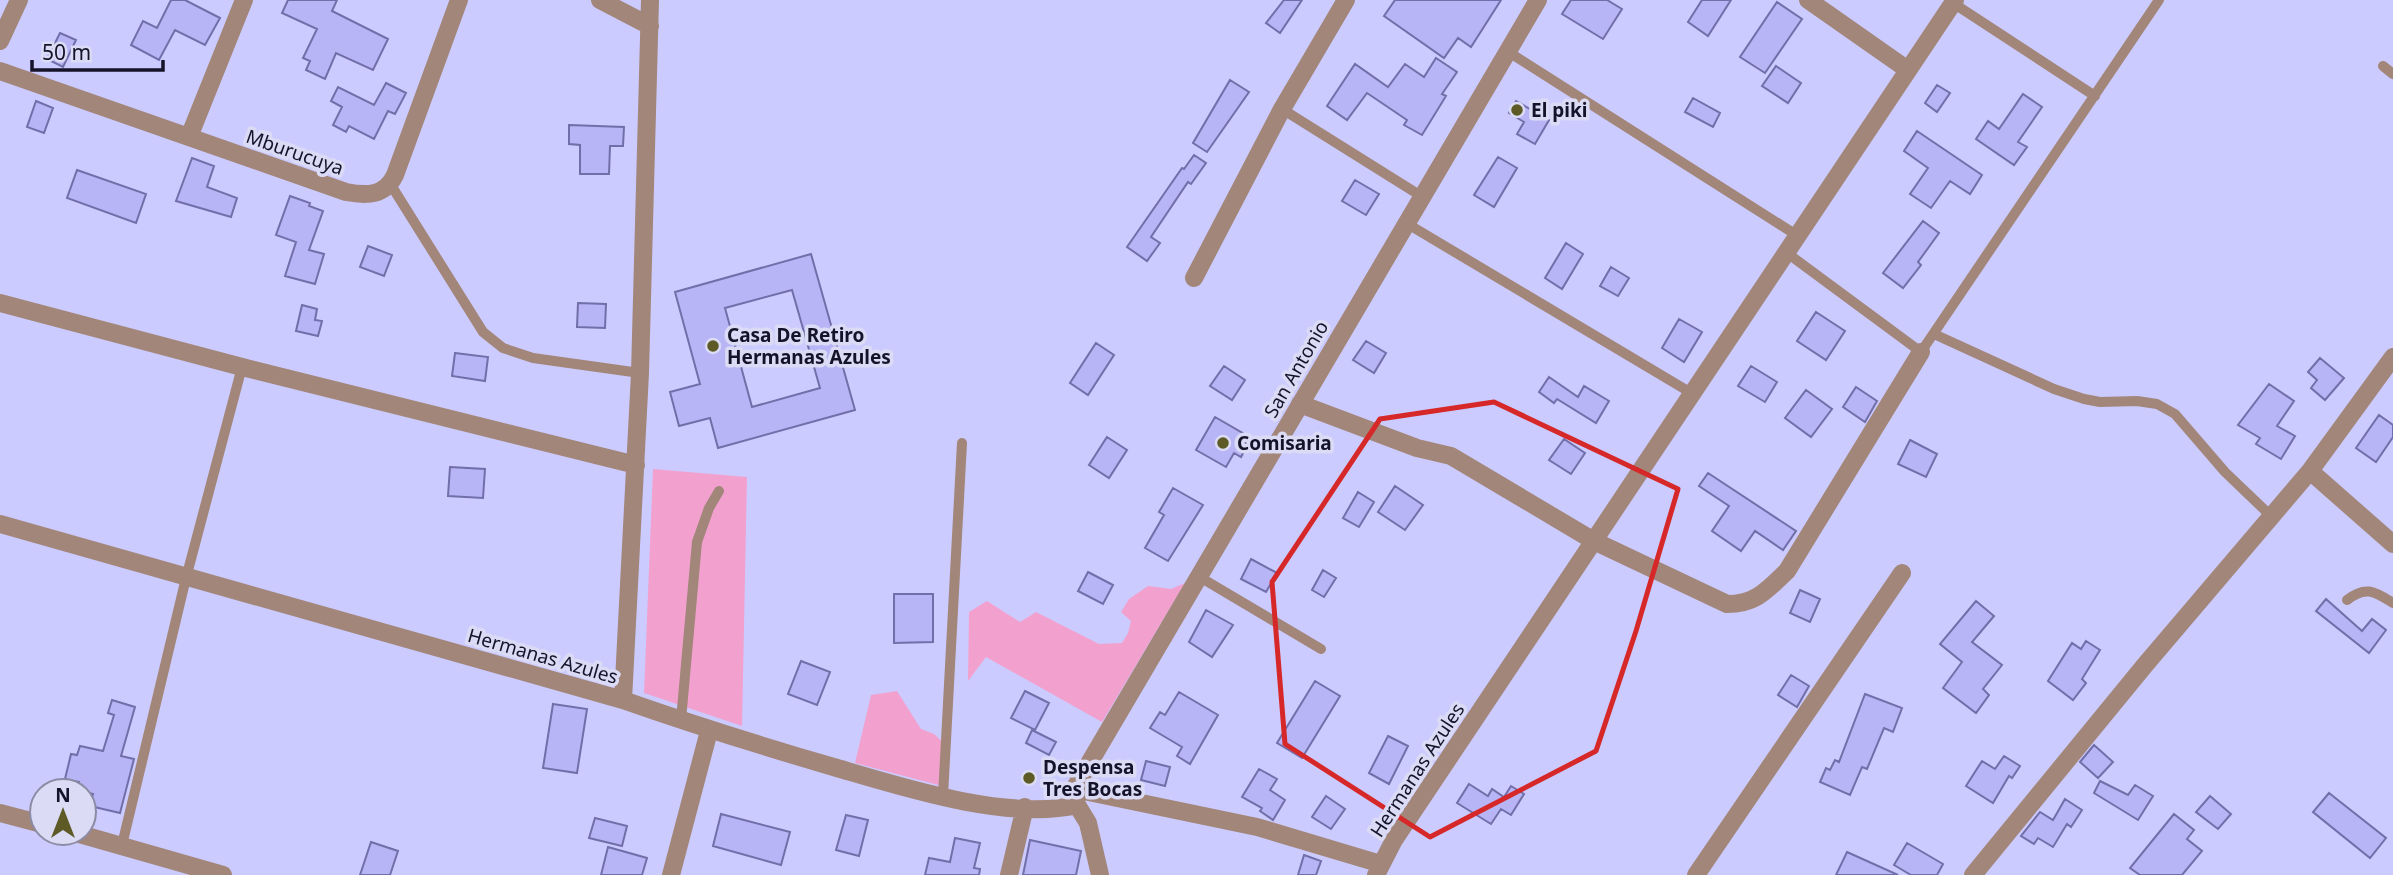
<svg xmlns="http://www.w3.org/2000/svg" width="2393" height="875" font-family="'Noto Sans',sans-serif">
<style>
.green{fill:#f2a1cf}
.building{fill:#b7b5f5;stroke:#716fa9;stroke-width:2;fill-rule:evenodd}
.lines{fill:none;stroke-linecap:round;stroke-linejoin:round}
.service{stroke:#a28679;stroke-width:10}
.minor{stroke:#a28679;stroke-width:18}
.marked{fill:none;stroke:#d62828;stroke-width:5;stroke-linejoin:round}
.poi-dot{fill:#5d5a26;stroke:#dbdbf5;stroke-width:2.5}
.labels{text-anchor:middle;stroke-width:7;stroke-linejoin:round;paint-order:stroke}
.poi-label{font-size:19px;font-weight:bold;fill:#15132a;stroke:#dbdbf5;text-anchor:start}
.street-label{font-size:19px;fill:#15132a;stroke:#dbdbf5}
</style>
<rect width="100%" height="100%" fill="#cccbff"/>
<path class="green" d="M653 469 747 477 742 726 644 693Z
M1185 583 1102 722 986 657 968 681 969 612 987 601 1020 622 1036 612 1099 644 1122 643 1128 633 1131 621 1121 612 1129 599 1148 586 1171 589Z
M897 691 921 729 934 734 945 744 942 786 855 763 871 695Z"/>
<path class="building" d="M171 0H185L220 18 205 45 175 30 159 60 131 45 143 21 157 28Z
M288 0H337L332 11 388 39 373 70 336 53 325 79 306 70 310 61 303 58 317 29 282 13Z
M1284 0H1302L1280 33 1266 23Z
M1395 0H1501L1471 47 1458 38 1444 58 1384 16Z
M1571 0H1607L1622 9 1603 39 1562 14Z
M1702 0H1731L1708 36 1688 22Z
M1777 2 1802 19 1765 73 1740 57Z
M60 33 76 40 63 67 47 59Z
M1436 58 1457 72 1442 94 1446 96 1422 135 1404 125 1407 120 1367 93 1347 120 1327 106 1355 64 1388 87 1405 64 1424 77Z
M1776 66 1801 83 1788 103 1762 86Z
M1230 80 1249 92 1207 152 1193 143Z
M386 83 406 93 395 114 388 111 374 139 349 126 346 132 333 125 342 107 331 101 338 87 374 105Z
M1937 85 1950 93 1937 112 1925 103Z
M2023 94 2042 107 2018 142 2027 147 2014 165 1976 139 1988 121 1999 129Z
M1693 98 1720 113 1713 127 1685 112Z
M36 101 53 108 44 133 27 127Z
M1516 101 1549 120 1535 144 1517 134 1524 122 1509 113Z
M569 125 624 127 623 146H610L609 174H580V145L569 144Z
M1917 131 1982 175 1970 194 1950 181 1931 208 1910 194 1928 168 1904 151Z
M1194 155 1206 163 1191 184 1188 182 1151 237 1160 243 1147 261 1127 247 1182 168 1184 169Z
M1498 157 1517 168 1494 207 1474 195Z
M192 158 214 166 207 187 237 198 231 217 176 201Z
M77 170 146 194 136 223 67 198Z
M1355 180 1379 194 1366 215 1342 201Z
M290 196 310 203 309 206 323 211 309 250 324 254 315 284 285 276 296 242 276 235Z
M1923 221 1939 233 1918 262 1921 265 1903 288 1883 273Z
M1566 243 1583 254 1562 289 1545 278Z
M368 246 392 255 384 276 360 267Z
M811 254 855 410 718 448 710 418 679 426 670 392 700 384 675 292ZM792 290 820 388 752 407 725 308Z
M1611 267 1629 278 1618 296 1600 286Z
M578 303 606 304 605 328 577 327Z
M302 305 317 309 315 320 322 321 318 336 296 331Z
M1816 312 1845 331 1826 360 1797 341Z
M1679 319 1702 332 1684 362 1662 348Z
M1366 341 1386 353 1374 373 1353 360Z
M1096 343 1114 355 1088 395 1070 383Z
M455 353 488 357 485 381 452 376Z
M2320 358 2344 378 2325 400 2311 388 2317 380 2308 372Z
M1224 366 1245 380 1232 400 1210 386Z
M1751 366 1777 382 1765 402 1738 386Z
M1549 377 1578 397 1584 386 1609 401 1596 423 1557 399 1554 403 1539 392Z
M2269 384 2294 401 2277 426 2295 436 2281 459 2256 444 2260 438 2238 425Z
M1856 387 1877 401 1865 422 1843 407Z
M1806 390 1832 409 1811 437 1785 418Z
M2379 415 2393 425V437L2376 462 2356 448Z
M1215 417 1246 435 1243 441 1248 444 1241 457 1234 453 1226 467 1196 450Z
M1107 437 1127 450 1109 478 1089 465Z
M1564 439 1585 453 1571 474 1549 460Z
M1910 440 1937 454 1926 477 1898 464Z
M450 467 485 469 483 498 448 496Z
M1708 473 1796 531 1783 550 1755 531 1741 551 1712 531 1729 506 1699 486Z
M1395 486 1423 505 1405 530 1378 512Z
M1173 488 1203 505 1168 561 1145 548 1164 515 1159 512Z
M1358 492 1374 502 1359 527 1343 518Z
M1251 559 1277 573 1266 592 1241 579Z
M1323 570 1336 578 1324 597 1312 590Z
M1088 572 1113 585 1103 604 1078 591Z
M1800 590 1820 599 1810 622 1790 613Z
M894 594H933V642L894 643Z
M2326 599 2362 631 2372 619 2386 630 2369 653 2316 611Z
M1976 601 1994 616 1972 642 2002 665 1983 689 1989 695 1976 713 1943 688 1962 662 1940 644Z
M1206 610 1233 625 1212 657 1189 642Z
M2086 641 2100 650 2082 679 2086 683 2073 700 2048 681 2072 643 2081 649Z
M801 661 830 672 817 705 788 694Z
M1791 675 1809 686 1797 707 1778 695Z
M1315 681 1340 696 1302 758 1277 743Z
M1025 691 1049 703 1035 730 1011 718Z
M1179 692 1218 715 1190 764 1177 756 1182 747 1150 728 1160 712 1165 715Z
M1865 694 1902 708 1893 732 1884 728 1867 769 1862 767 1850 795 1820 782 1826 768 1830 770 1835 760 1839 762Z
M112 700 135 707 121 756 134 759 120 813 90 806 93 794 77 790 79 782 65 779 71 754 77 755 80 746 103 751 114 715 108 713Z
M553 704 587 709 577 773 543 768Z
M1032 730 1056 742 1049 755 1026 743Z
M1388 736 1408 746 1389 784 1369 773Z
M2094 745 2113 762 2098 778 2080 762Z
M2004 756 2020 766 2012 778 2009 776 1993 803 1966 786 1982 761 1995 769Z
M1146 761 1170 767 1165 786 1141 780Z
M1259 769 1277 779 1270 790 1285 800 1273 820 1260 811 1262 808 1242 797Z
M2100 781 2128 795 2135 785 2153 796 2138 820 2094 793Z
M1469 784 1488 796 1492 789 1504 797 1511 786 1524 794 1511 815 1501 809 1491 824 1457 803Z
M2329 793 2386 838 2370 858 2313 812Z
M1326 796 1345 809 1331 829 1312 817Z
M2210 796 2231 814 2218 829 2196 812Z
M2065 799 2082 810 2071 827 2067 824 2053 847 2038 838 2034 844 2021 836 2040 812 2053 820Z
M721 814 790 832 781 865 713 846Z
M2174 814 2194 830 2187 839 2202 851 2182 875H2140L2130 868Z
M846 815 868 820 859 856 836 850Z
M595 818 627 826 622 846 589 838Z
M955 838 980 843 974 868 980 869 979 875H925L929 858 950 862Z
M1030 840 1081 851 1076 875H1023Z
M371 842 398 851 390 875H360Z
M1907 843 1943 864 1937 875H1911L1894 865Z
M608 847 647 858 642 875H601Z
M1847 852 1898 875H1836Z
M1304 855 1321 861 1316 875H1298Z"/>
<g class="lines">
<path class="service" d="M1953 3 2095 96
M1507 51 1798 236
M2383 66 2393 74
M1282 109 1421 196
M391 185 483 332 503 348 533 358 640 373
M1406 223 1693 394
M1787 253 1921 352 2159 0
M1934 334 2054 389 2084 399 2100 402 2137 401 2157 404 2175 414 2225 472 2272 517
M1198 576 1321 649
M2347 600C2366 585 2375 592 2393 603
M681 720 697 542 709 508 719 491
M943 796 962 443
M122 845 186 578 242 367"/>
<path class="minor" d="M600 0 650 26
M1808 0 1908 70
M0 41 19 0
M0 71 346 192C367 196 385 196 395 175L459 0
M189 137 244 0
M1194 278 1282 109 1346 0
M0 303 242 367 636 465
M1300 404 1417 448 1451 456 1594 541 1727 604C1756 604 1767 590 1787 571L1921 352
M2310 471 2393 544
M0 524 623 700C694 725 765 747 837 768 905 788 1008 821 1077 805
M623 700 640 373 650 0
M1074 789 1257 827 1381 864
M0 813 42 824
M76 833 223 875
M671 875 709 731
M1009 875 1025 807
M1100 875 1088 823 1077 805 1074 789 1538 0
M1376 875 1394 840 1955 0
M1696 875 1902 573
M1973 875 2145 665 2310 471 2393 357"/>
</g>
<path class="marked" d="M1494 402 1678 489 1636 631 1596 751 1430 837 1285 744 1272 582 1380 419Z"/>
<g class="poi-dot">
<circle cx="1517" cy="110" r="7"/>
<circle cx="713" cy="346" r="7"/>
<circle cx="1223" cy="443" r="7"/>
<circle cx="1029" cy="778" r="7"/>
</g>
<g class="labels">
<g class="poi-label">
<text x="1531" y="117">El piki</text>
<text x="727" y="342">Casa De Retiro<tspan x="727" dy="22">Hermanas Azules</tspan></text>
<text x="1237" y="450">Comisaria</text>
<text x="1043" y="774">Despensa<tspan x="1043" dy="22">Tres Bocas</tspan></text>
</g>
<g class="street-label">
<text transform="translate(295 152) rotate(19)" y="7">Mburucuya</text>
<text transform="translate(1296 369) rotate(-60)" y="7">San Antonio</text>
<text transform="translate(543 656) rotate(16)" y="7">Hermanas Azules</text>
<text transform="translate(1417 770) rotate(-57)" y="7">Hermanas Azules</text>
</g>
</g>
<g transform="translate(63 812)"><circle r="33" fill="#dbdbf5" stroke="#8c8ba4" stroke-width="2"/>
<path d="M0-5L12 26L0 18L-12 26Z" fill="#5d5a26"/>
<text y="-10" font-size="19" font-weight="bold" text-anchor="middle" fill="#15132a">N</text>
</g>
<path d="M32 60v10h131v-10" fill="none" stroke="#15132a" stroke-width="3.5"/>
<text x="42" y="60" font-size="21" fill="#15132a" stroke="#dbdbf5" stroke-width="5" paint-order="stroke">50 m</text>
</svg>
